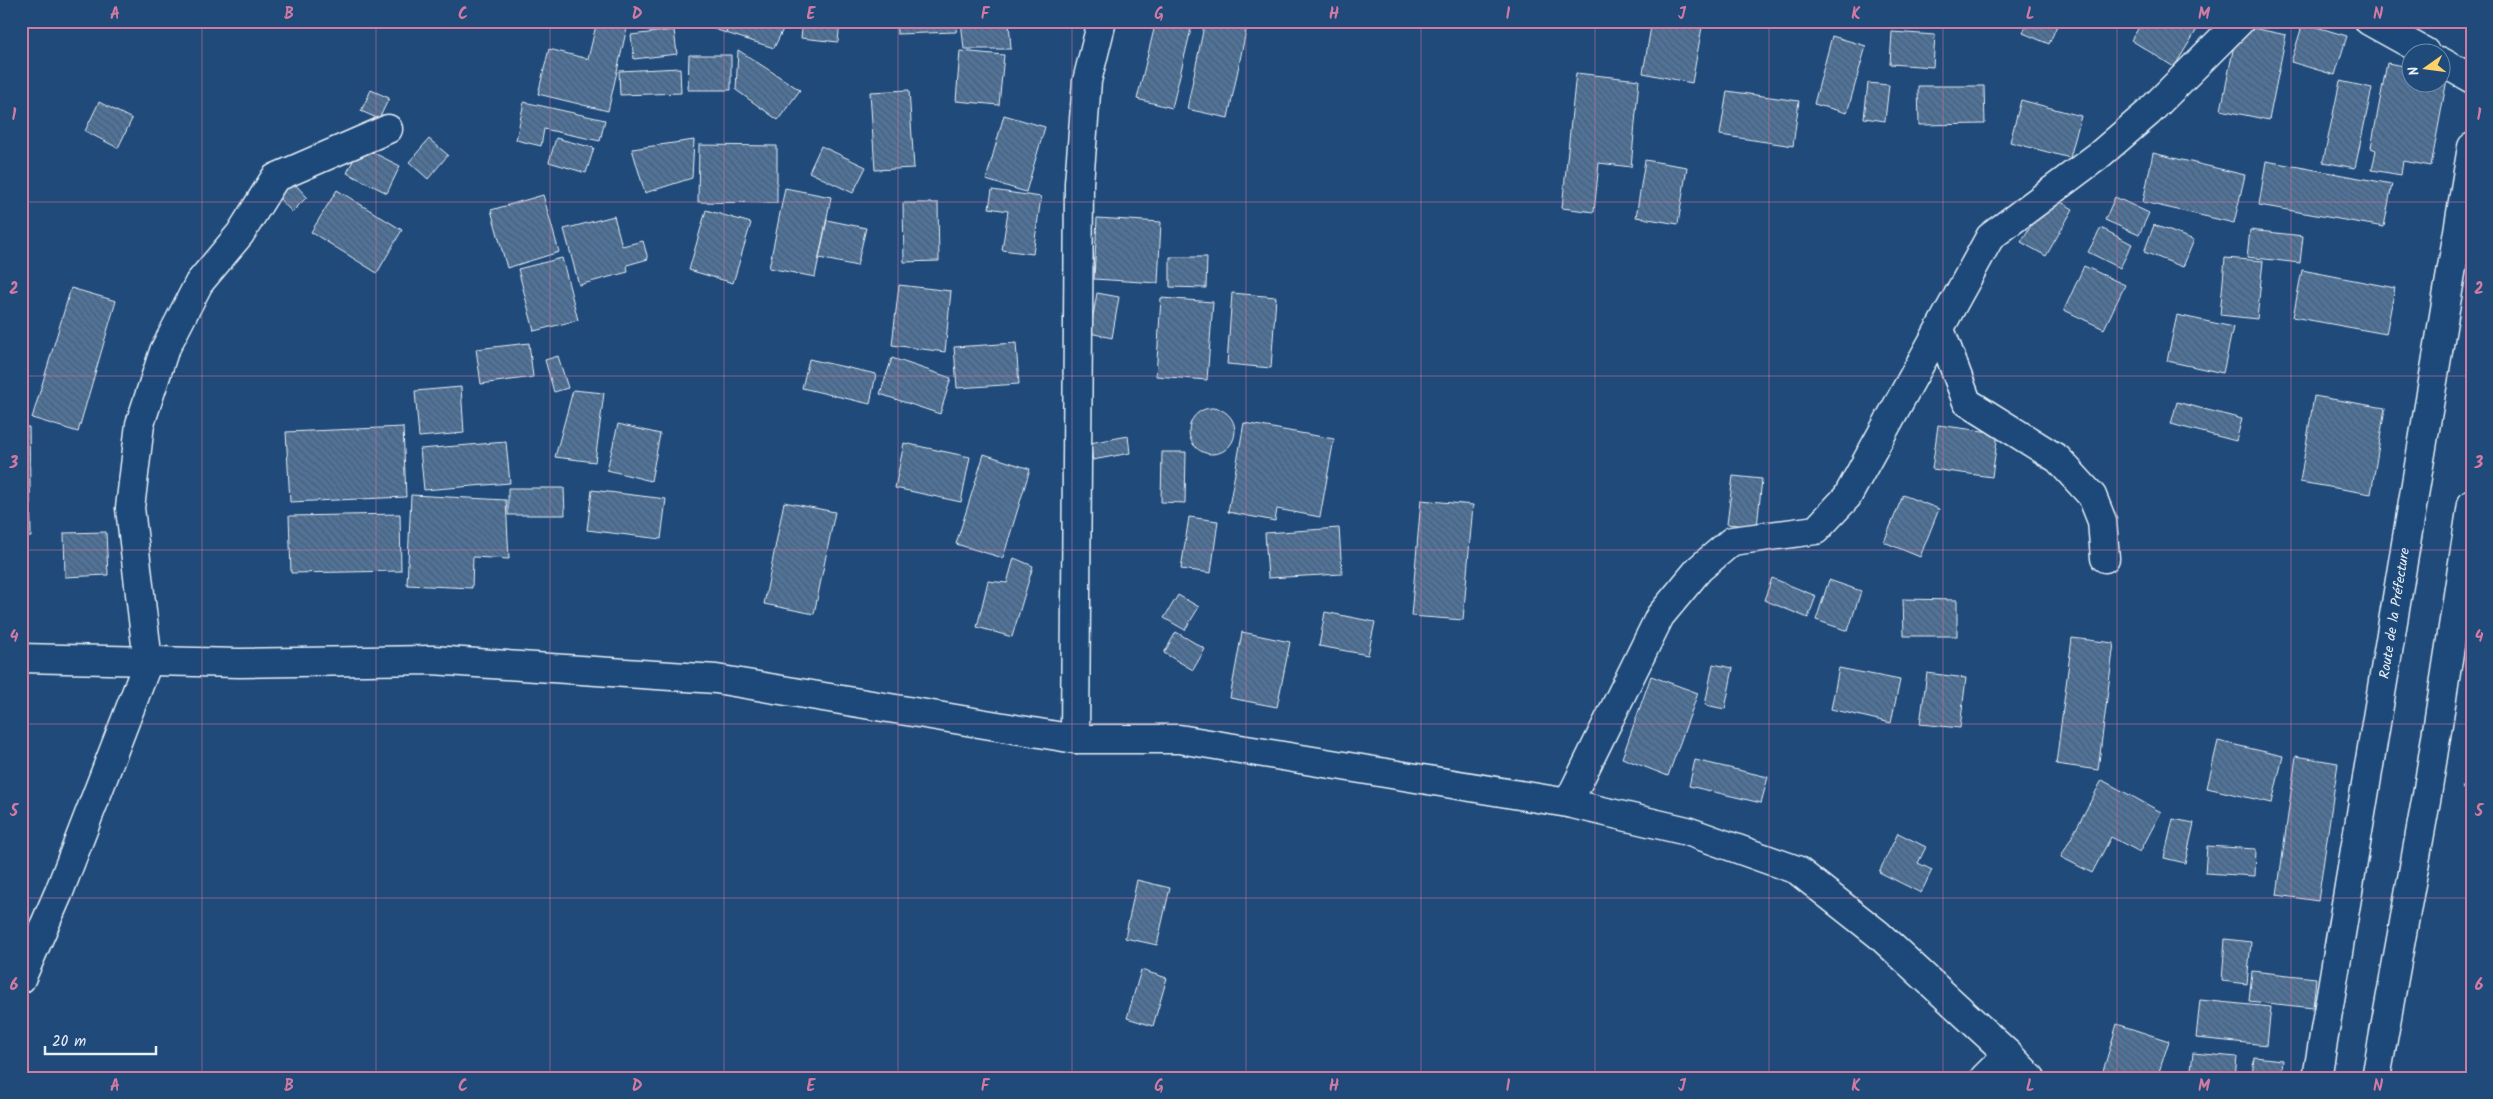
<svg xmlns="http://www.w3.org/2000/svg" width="2493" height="1099" font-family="Kalam,sans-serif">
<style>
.building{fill:url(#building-back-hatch);stroke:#e8f1f8}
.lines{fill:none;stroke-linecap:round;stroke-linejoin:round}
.minor-casing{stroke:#e8f1f8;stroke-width:31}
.tertiary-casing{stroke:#e8f1f8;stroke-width:31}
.secondary-casing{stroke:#e8f1f8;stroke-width:31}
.path{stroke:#e8f1f8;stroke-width:3;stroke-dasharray:1 4;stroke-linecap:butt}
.minor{stroke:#1f4a7a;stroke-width:28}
.tertiary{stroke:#1f4a7a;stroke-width:28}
.secondary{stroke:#1f4a7a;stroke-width:28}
.grid{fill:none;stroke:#d37aa2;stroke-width:1;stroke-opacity:0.55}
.labels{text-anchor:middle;stroke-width:4;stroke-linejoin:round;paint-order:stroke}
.street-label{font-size:14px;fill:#e8f1f8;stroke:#1f4a7a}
.neatline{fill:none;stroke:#d37aa2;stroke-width:2}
.grid-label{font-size:16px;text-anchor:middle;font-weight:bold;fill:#d37aa2}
</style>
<defs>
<pattern id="building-back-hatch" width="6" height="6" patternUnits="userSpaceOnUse" patternTransform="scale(1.25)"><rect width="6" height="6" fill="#517399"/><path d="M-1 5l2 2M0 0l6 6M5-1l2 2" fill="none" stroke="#4c5e72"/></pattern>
</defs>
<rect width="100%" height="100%" fill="#1f4a7a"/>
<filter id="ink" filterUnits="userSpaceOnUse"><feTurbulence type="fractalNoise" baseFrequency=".02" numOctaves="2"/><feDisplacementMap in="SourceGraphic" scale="10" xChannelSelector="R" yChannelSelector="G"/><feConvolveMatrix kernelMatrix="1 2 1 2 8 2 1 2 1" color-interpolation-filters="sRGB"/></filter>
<g filter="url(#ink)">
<path class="building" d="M597 21 628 23 608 111 538 94 549 49 588 59Z
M643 21H682L681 26Z
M691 21H730L726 33Z
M730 21H778L785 25 774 48 726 33Z
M803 21H840L838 42 801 38Z
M896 21H958L956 32 897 34Z
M961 21H1009L1011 49H964Z
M1156 21H1193L1172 108 1137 99Z
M1205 21H1248L1228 118 1187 109Z
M1652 21H1673L1702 27 1692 83 1643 73Z
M2028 21H2059L2049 44 2023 33Z
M2143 21H2198L2201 23 2174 67 2131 40Z
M2303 23 2347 36 2335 75 2291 62Z
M2238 25 2286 35 2269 120 2221 110Z
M674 30 677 54 634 59 631 35Z
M1892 32 1935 35 1933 67 1890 64Z
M1832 36 1866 46 1847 113 1814 104Z
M738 50 800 90 778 120 736 90Z
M960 51 1004 55 999 105 956 101Z
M689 55H731V90H688Z
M2387 63 2410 67V82H2440V73L2448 74 2431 166 2403 161 2401 175 2372 170 2376 150 2371 148Z
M680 68 681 93 620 95 619 71Z
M1576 73 1639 80 1631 167 1599 163 1594 212 1562 208Z
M2340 81 2372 88 2355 168 2323 162Z
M1868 83 1889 85 1885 121 1864 118Z
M1918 86H1984L1985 124 1919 125Z
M371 90 389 98 379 119 361 111Z
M909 90 914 168 875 170 870 92Z
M1727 91 1799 101 1793 146 1720 135Z
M2021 100 2081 116 2070 158 2010 142Z
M99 102 132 119 118 148 85 131Z
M524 102 605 120 600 141 544 129 541 146 516 140Z
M1004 115 1045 127 1026 192 986 180Z
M556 138 594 148 586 173 549 162Z
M429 139 448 155 428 179 409 162Z
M694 140 692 178 645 193 632 149Z
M699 145 777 146V203L698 202Z
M360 146 400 166 387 193 347 173Z
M821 146 866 167 853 193 809 172Z
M2153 153 2245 175 2234 223 2143 202Z
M1645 160 1687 167 1678 224 1636 217Z
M2266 161 2392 184 2384 227 2259 205Z
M293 182 307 197 292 212 278 197Z
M785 188 831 197 815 277 769 268Z
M337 190 402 230 377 273 311 232Z
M992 190 1041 197 1033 254 1002 250 1008 211 989 208Z
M543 195 559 252 507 268 491 210Z
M2049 195 2073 209 2046 256 2021 242Z
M2115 197 2149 213 2139 235 2105 220Z
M903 203H938L939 261 904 262Z
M706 210 751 223 733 283 689 270Z
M614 216 622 246 643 241 648 259 627 265 628 272 579 285 564 229Z
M1097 218 1161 222 1158 283 1094 279Z
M827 220 866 228 857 266 819 258Z
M2154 225 2194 240 2183 267 2144 252Z
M2101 228 2132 244 2120 268 2088 252Z
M2250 230 2303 236 2300 263 2247 257Z
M1170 257H1207L1206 288 1170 287Z
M562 258 578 320 534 331 518 269Z
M2225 258 2263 261 2257 319 2220 315Z
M2084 266 2125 285 2104 329 2064 310Z
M2302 270 2395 288 2386 334 2293 317Z
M899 285 951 291 945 352 892 345Z
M71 288 116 301 78 432 32 418Z
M1097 293 1119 297 1112 338 1090 333Z
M1232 293 1276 297 1271 368 1227 364Z
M1161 298 1213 302 1207 380 1156 376Z
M2177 315 2233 327 2223 373 2167 361Z
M529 343 533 377 481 384 476 349Z
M1016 343 1019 384 957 388 954 347Z
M558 356 568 388 554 392 545 360Z
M892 358 951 378 940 414 880 394Z
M809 359 876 374 870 404 802 388Z
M461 387 464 433 419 437 415 391Z
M573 390 604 393 595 462 555 457Z
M2314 396 2385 408 2371 494 2300 482Z
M2177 402 2242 419 2236 441 2171 424Z
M1189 431a23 23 0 1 1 46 0a23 23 0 1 1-46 0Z
M1244 423 1334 439 1320 517 1277 509 1275 521 1228 512Z
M618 424 660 434 651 481 607 470Z
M1938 425 1998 433 1992 477 1932 469Z
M21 427H29L31 537H21Z
M403 427 406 497 290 502 286 432Z
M1128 436 1130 453 1093 460 1090 443Z
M506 442 510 483 424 490 420 449Z
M904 443 970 457 961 502 895 488Z
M1162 452H1186L1185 503 1161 502Z
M984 454 1030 469 1003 558 956 544Z
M1733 476 1762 479 1757 527 1727 524Z
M508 488H564L565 515H508Z
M592 490 666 499 661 539 587 530Z
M411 495 506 500 509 559 473 557 472 588 407 585Z
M1903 495 1939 509 1920 557 1884 542Z
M1421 500 1473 505 1463 620 1411 616Z
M784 502 835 512 814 614 764 604Z
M400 514 401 571 291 573 289 516Z
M1189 517 1218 521 1211 573 1181 569Z
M1339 528 1342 574 1268 578 1265 533Z
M106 532 108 575 65 577 64 533Z
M1014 558 1033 566 1012 637 977 627 988 581 1007 583Z
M1772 578 1816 596 1808 618 1764 600Z
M1829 580 1861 591 1848 631 1816 620Z
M1178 595 1199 607 1185 630 1164 618Z
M1903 599 1957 600V636H1904Z
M1325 612 1375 622 1368 655 1319 646Z
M1176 632 1205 649 1193 670 1164 653Z
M1242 632 1290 642 1277 707 1230 698Z
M2072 638 2114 643 2098 770 2056 764Z
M1713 664 1733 668 1725 709 1705 705Z
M1839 668 1900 680 1891 723 1831 709Z
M1927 673 1966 678 1960 728 1920 724Z
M1651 676 1698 693 1668 776 1622 758Z
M21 705H22V752H21Z
M2218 741 2283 756 2272 803 2207 788Z
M2296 756 2338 763 2318 901 2277 895Z
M1695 760 1768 777 1761 803 1689 786Z
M2102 780 2161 812 2140 852 2111 837 2092 873 2061 857Z
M2173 819 2194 823 2185 863 2164 858Z
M1898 833 1926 847 1918 863 1932 870 1921 893 1879 872Z
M2207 846 2256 849 2255 876 2205 873Z
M1137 880 1170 888 1157 945 1125 938Z
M2225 939 2251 942 2247 984 2222 981Z
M1141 970 1167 978 1153 1026 1127 1018Z
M2252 971 2316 978 2313 1008 2249 1001Z
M2200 1000 2271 1007 2267 1045 2196 1038Z
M2117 1024 2169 1041 2157 1078H2101Z
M2193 1053 2237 1057 2235 1078H2190Z
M2254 1057 2283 1060 2281 1078H2252Z"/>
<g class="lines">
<defs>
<path id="minor" d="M2369 21 2425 52
M2440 61 2472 79
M1940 329 1967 402 2058 459 2092 496 2102 521 2105 558
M1075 739 1079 183 1087 81 1102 21
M1568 803 1660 616 1699 569 1732 541 1816 530 1847 497 1990 237 2098 156 2148 113 2240 21
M21 979 59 892 148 662 130 508 140 424 164 351 199 283 240 234 275 178 388 129
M1984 1078 2008 1054"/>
<path id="tertiary" d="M2317 1078 2472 147
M2376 1078 2427 795 2472 504"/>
<path id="secondary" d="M21 658 239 663 432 660 716 679 1075 739H1179L1568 803 1687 831 1797 870 1878 934 2008 1054 2031 1078"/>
</defs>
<use href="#minor" class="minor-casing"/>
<use href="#tertiary" class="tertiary-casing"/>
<use href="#secondary" class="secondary-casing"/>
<path class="path" d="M2462 788 2472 786"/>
<use href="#minor" class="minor"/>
<use href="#tertiary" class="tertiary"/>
<use href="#secondary" class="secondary"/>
</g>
</g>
<path class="grid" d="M202 21V1078M376 21V1078M550 21V1078M724 21V1078M898 21V1078M1072 21V1078M1246 21V1078M1421 21V1078M1595 21V1078M1769 21V1078M1943 21V1078M2117 21V1078M2291 21V1078M21 202H2472M21 376H2472M21 550H2472M21 724H2472M21 898H2472"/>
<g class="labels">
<g class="street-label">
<text transform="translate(2394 613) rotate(-81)" y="5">Route de la Préfecture</text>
</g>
</g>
<rect width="2493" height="1099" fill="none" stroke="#1f4a7a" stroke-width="55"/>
<g transform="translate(2426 68) rotate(256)"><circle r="24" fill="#1f4a7a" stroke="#6f8dac"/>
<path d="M0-4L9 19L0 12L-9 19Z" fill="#ffd166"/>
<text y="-8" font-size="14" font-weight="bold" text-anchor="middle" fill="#e8f1f8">N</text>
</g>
<path d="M45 1046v8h111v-8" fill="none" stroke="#e8f1f8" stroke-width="2.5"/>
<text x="52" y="1046" font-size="15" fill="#e8f1f8" stroke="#1f4a7a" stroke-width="4" paint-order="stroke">20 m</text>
<rect x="28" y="28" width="2438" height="1044" class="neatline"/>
<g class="grid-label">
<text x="115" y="19">A</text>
<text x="289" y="19">B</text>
<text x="463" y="19">C</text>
<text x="637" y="19">D</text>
<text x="811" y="19">E</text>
<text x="985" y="19">F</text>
<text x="1159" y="19">G</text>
<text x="1334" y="19">H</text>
<text x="1508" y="19">I</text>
<text x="1682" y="19">J</text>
<text x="1856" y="19">K</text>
<text x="2030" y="19">L</text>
<text x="2204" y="19">M</text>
<text x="2378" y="19">N</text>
<text x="14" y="120">1</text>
<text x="2479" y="120">1</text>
<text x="14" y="294">2</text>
<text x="2479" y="294">2</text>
<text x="14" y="468">3</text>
<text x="2479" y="468">3</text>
<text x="14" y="642">4</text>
<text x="2479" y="642">4</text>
<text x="14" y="816">5</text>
<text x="2479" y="816">5</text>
<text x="14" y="990">6</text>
<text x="2479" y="990">6</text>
<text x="115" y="1091">A</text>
<text x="289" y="1091">B</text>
<text x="463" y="1091">C</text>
<text x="637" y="1091">D</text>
<text x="811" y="1091">E</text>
<text x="985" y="1091">F</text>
<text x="1159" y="1091">G</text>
<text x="1334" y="1091">H</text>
<text x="1508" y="1091">I</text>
<text x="1682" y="1091">J</text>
<text x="1856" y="1091">K</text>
<text x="2030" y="1091">L</text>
<text x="2204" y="1091">M</text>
<text x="2378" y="1091">N</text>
</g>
</svg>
